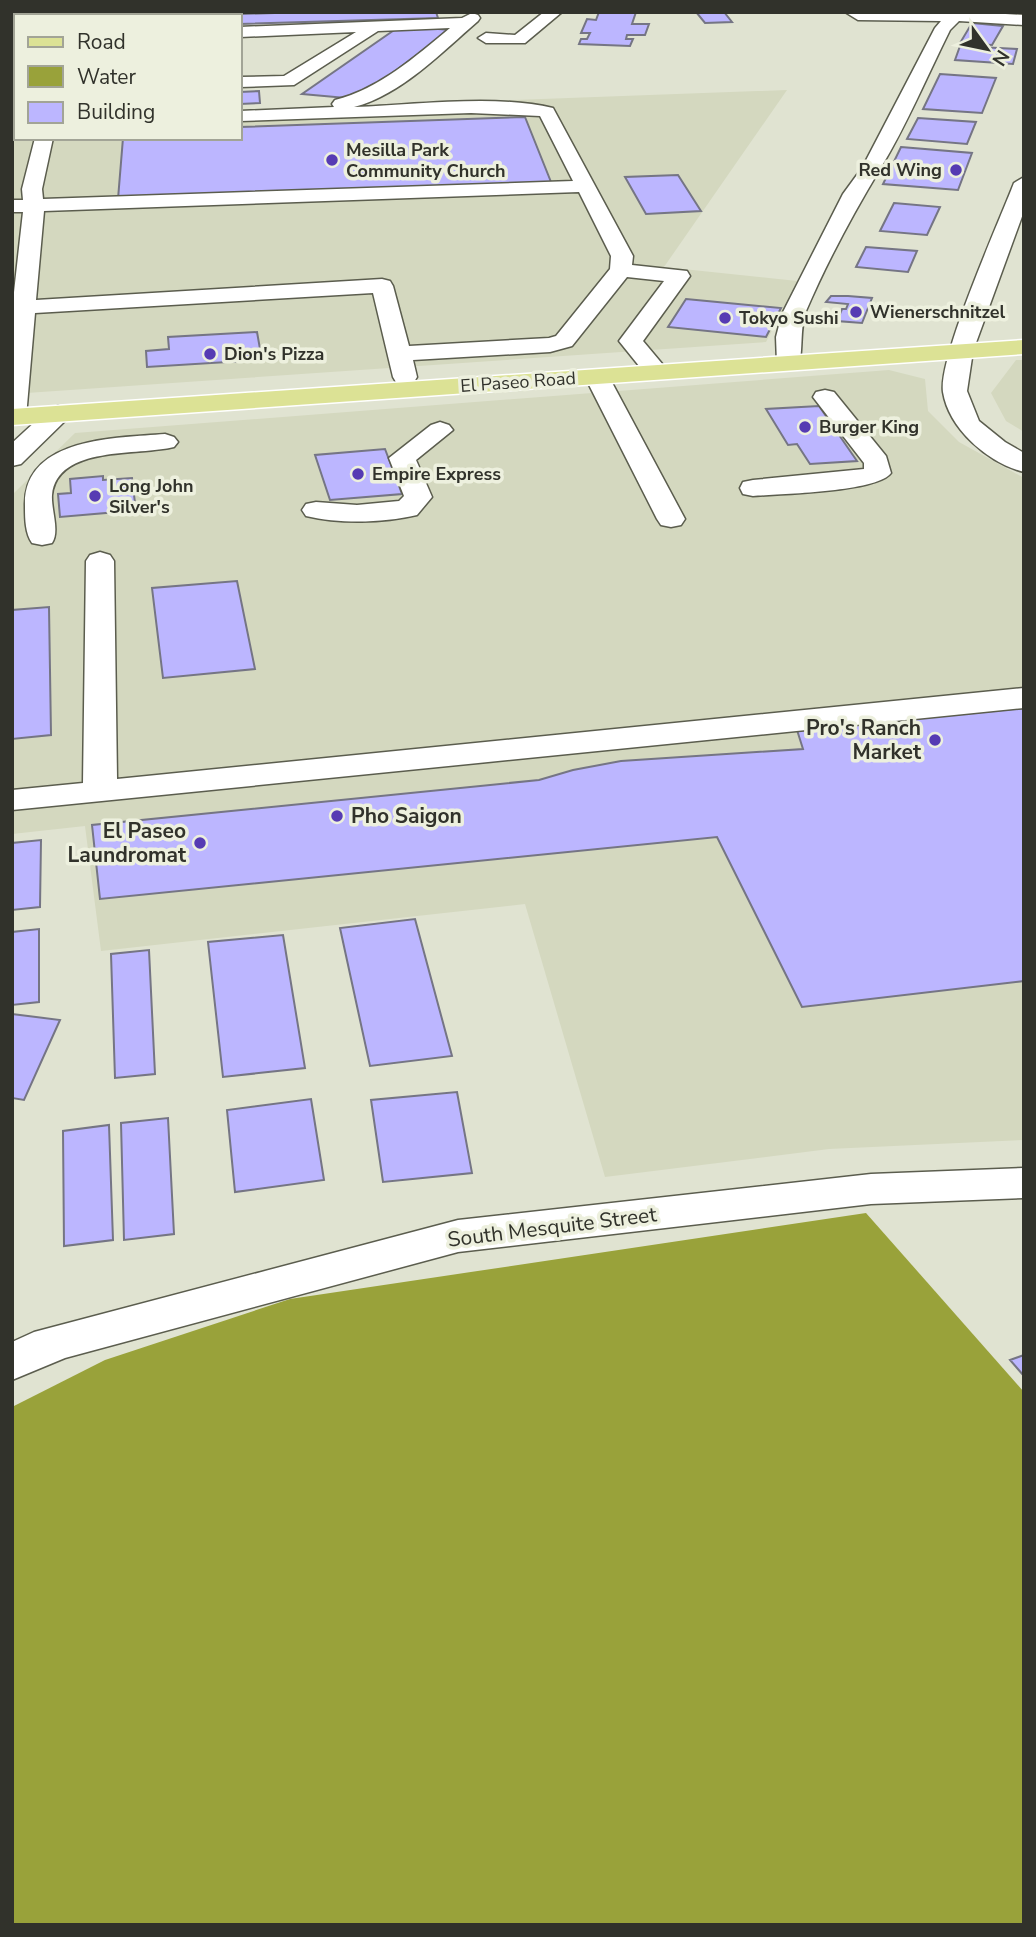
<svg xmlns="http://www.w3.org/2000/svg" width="1036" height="1937" font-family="'Nunito Sans',sans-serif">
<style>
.built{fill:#d4d8bf}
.water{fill:#99a23a}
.building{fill:#bcb6ff;stroke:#757584;stroke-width:2}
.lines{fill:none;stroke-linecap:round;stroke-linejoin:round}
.minor-casing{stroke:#5b5d4e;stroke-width:3}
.major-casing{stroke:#fff;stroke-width:3}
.minor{fill:#fff;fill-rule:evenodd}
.major{fill:#dce295;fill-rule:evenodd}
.poi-dot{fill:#563bb3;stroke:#edf0de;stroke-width:2.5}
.labels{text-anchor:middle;stroke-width:7;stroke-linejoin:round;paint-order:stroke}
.far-poi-label{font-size:18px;font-weight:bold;fill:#31322b;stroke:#edf0de;text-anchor:start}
.far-street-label{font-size:18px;fill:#31322b;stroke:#edf0de}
.poi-label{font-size:21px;font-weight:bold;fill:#31322b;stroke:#edf0de;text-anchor:end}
.street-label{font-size:21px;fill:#31322b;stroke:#edf0de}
</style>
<rect width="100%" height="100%" fill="#e0e3d1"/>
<path class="built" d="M787 90 664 267 797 281 766 342 12 394V119H16V138H240V110Z
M1016 360H1024V432L1006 421 991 393Z
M889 370 925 379 928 411 959 442 1024 478V1140L829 1149 605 1177 525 904 101 951 85 826 12 834V495L75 433Z"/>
<path class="water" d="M866 1213 1024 1392V1925H12V1407L105 1360 290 1299Z"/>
<path class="building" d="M302 12H436L438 18 240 24V16H185Z
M599 12H636L632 24H649L645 35H627L626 39H633L630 46 579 44 581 39H587L590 33H581L587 19 596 20Z
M696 12H724L732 22 705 23Z
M972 23 1003 26 992 45 960 43Z
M400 26 451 30 357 99 302 94Z
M960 46 1017 49 1013 64 955 60Z
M940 74 996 78 982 113 923 109Z
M259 91 260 103 240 104V92Z
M525 117 551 182 118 199 123 138H240V127Z
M918 118 976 122 967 144 907 139Z
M901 147 972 153 958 190 883 184Z
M678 175 701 211 646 214 625 177Z
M894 203 940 207 927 235 880 231Z
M866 247 917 251 908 272 856 267Z
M831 296H848L872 298 862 323 837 321 842 309H846L848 304 826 302Z
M686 299 781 308 766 337 668 327Z
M257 332 262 360 147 367 146 351 169 349 168 337Z
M819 406 857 461 810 464 797 444 788 445 766 409Z
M385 449 402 494 330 500 315 455Z
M103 476V480L132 478 135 503 116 504 117 512 60 517 58 494 71 493 70 479Z
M237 581 255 669 163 678 152 588Z
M49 607 51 735 12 739V610Z
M1024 708V981L802 1007 717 837 100 899 92 825 539 780 573 770 621 761 803 749 797 730Z
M41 840 40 907 12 910V843Z
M415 919 452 1056 370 1066 340 928Z
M39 929V1002L12 1005V932Z
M283 935 305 1068 223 1077 208 942Z
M149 950 155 1074 115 1078 111 954Z
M12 1014 60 1020 24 1100 12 1098Z
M457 1092 472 1173 383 1182 371 1100Z
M311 1099 324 1180 235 1192 227 1110Z
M168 1118 174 1234 124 1240 121 1123Z
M109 1125 113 1240 64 1246 63 1131Z
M1024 1355V1376L1010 1360Z"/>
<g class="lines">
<defs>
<path id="minor" d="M12 12H26L12 20Z
M122 12H237L233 16H118Z
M544 12H562L525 43H486L478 38 486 33 515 35Z
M845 12H972L1024 15V25L959 21 950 30C927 76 907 125 880 169 853 214 827 262 806 311 799 328 804 358 797 368L789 370 781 368 777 363 776 337 782 314 843 194 862 168 935 28 941 21 858 20Z
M472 13 478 15 480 18 478 21C442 52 401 95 354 107 414 105 496 94 553 108L633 256 632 265 687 271 690 276 643 341 669 372 666 377 657 379 648 377 619 341 664 281 627 277 572 346 550 352 413 360 417 377 414 382 405 384 396 382 393 377 373 293 35 313 26 417 22 422 12 424V310L23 212H12V200H23L22 189 35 138H53L42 189 43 199 573 181 540 116 471 113 240 121V111L334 107 332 104 335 100C379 89 415 57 450 28L378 31 294 85 240 87V77L284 76 356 32 240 37V27L462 18ZM579 192 611 256 610 269 556 336 549 338 409 346 393 286 390 281 382 279 36 300 44 211Z
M12 84H16V94H12Z
M12 120H16V130H12Z
M1024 177V211L973 351 967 391 979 421 1005 442 1024 453V472C988 463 949 429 943 392 938 358 999 222 1014 183Z
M597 370 606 372 609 377 685 519 681 525 671 527 661 525 657 519 585 377 588 372Z
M825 390 834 392 886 456 891 473C878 492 779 494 753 496L743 494 740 488 743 482 753 480 864 469V463L813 397 816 392Z
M58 406 67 409 71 414 67 419 21 464 12 466V443L49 409Z
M440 422 449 425 453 430 416 460 432 497 417 515C383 523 340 524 306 516L302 510 306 504 316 502 357 505 399 501 404 496 389 458 431 425Z
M165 434 174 437 178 442 174 447C139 456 57 445 52 495 51 510 60 531 52 543L42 545 32 543C25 533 25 518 25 506 23 437 117 438 165 434Z
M100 552 110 555 114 561 117 779 1024 688V708L12 810V790L83 783 86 561 90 555Z
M1024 1168V1198L871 1204 458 1252 65 1358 12 1380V1342L34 1332 458 1220 871 1174Z"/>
<path id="major" d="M1024 340V354L12 425V409Z"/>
</defs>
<use href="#minor" class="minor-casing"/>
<use href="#major" class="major-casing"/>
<use href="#minor" class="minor"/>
<use href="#major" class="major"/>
</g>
<g class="poi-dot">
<circle cx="332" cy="160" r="7"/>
<circle cx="956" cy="170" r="7"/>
<circle cx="856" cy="312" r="7"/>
<circle cx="725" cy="318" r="7"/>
<circle cx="210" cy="354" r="7"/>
<circle cx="805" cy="427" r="7"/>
<circle cx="358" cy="474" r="7"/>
<circle cx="95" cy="496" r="7"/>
<circle cx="935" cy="740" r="7"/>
<circle cx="337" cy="816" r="7"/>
<circle cx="200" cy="843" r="7"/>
</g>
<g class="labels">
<g class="far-poi-label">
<text x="346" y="156">Mesilla Park<tspan x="346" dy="21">Community Church</tspan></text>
<text x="942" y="176" text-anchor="end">Red Wing</text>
<text x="870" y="318">Wienerschnitzel</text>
<text x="739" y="324">Tokyo Sushi</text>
<text x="224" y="360">Dion's Pizza</text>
<text x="819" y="433">Burger King</text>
<text x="372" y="480">Empire Express</text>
<text x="109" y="492">Long John<tspan x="109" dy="21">Silver's</tspan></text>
</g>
<g class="far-street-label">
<text transform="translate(518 382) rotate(-4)" y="6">El Paseo Road</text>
</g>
<g class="poi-label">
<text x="921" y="735">Pro's Ranch<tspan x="921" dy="24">Market</tspan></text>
<text x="351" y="823" text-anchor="start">Pho Saigon</text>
<text x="186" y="838">El Paseo<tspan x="186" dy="24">Laundromat</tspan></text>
</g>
<g class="street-label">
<text transform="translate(552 1227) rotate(-7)" y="7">South Mesquite Street</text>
</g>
</g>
<rect width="1036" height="1937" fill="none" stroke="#31322b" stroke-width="28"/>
<rect x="14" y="14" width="228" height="126" fill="#edf0de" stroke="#a2a496" stroke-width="2"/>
<rect x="28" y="37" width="35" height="10" fill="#dce295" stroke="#a2a496" stroke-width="2"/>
<text x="77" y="49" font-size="21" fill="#31322b">Road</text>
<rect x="28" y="66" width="35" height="21" fill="#99a23a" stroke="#a2a496" stroke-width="2"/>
<text x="77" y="84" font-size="21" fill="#31322b">Water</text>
<rect x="28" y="102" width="35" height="21" fill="#bcb6ff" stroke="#a2a496" stroke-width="2"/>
<text x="77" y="119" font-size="21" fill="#31322b">Building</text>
<g transform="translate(987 49) rotate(123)" stroke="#edf0de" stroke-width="5" paint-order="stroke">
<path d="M0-5L12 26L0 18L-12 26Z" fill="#31322b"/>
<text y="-10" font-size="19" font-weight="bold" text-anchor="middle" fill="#31322b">N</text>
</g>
</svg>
